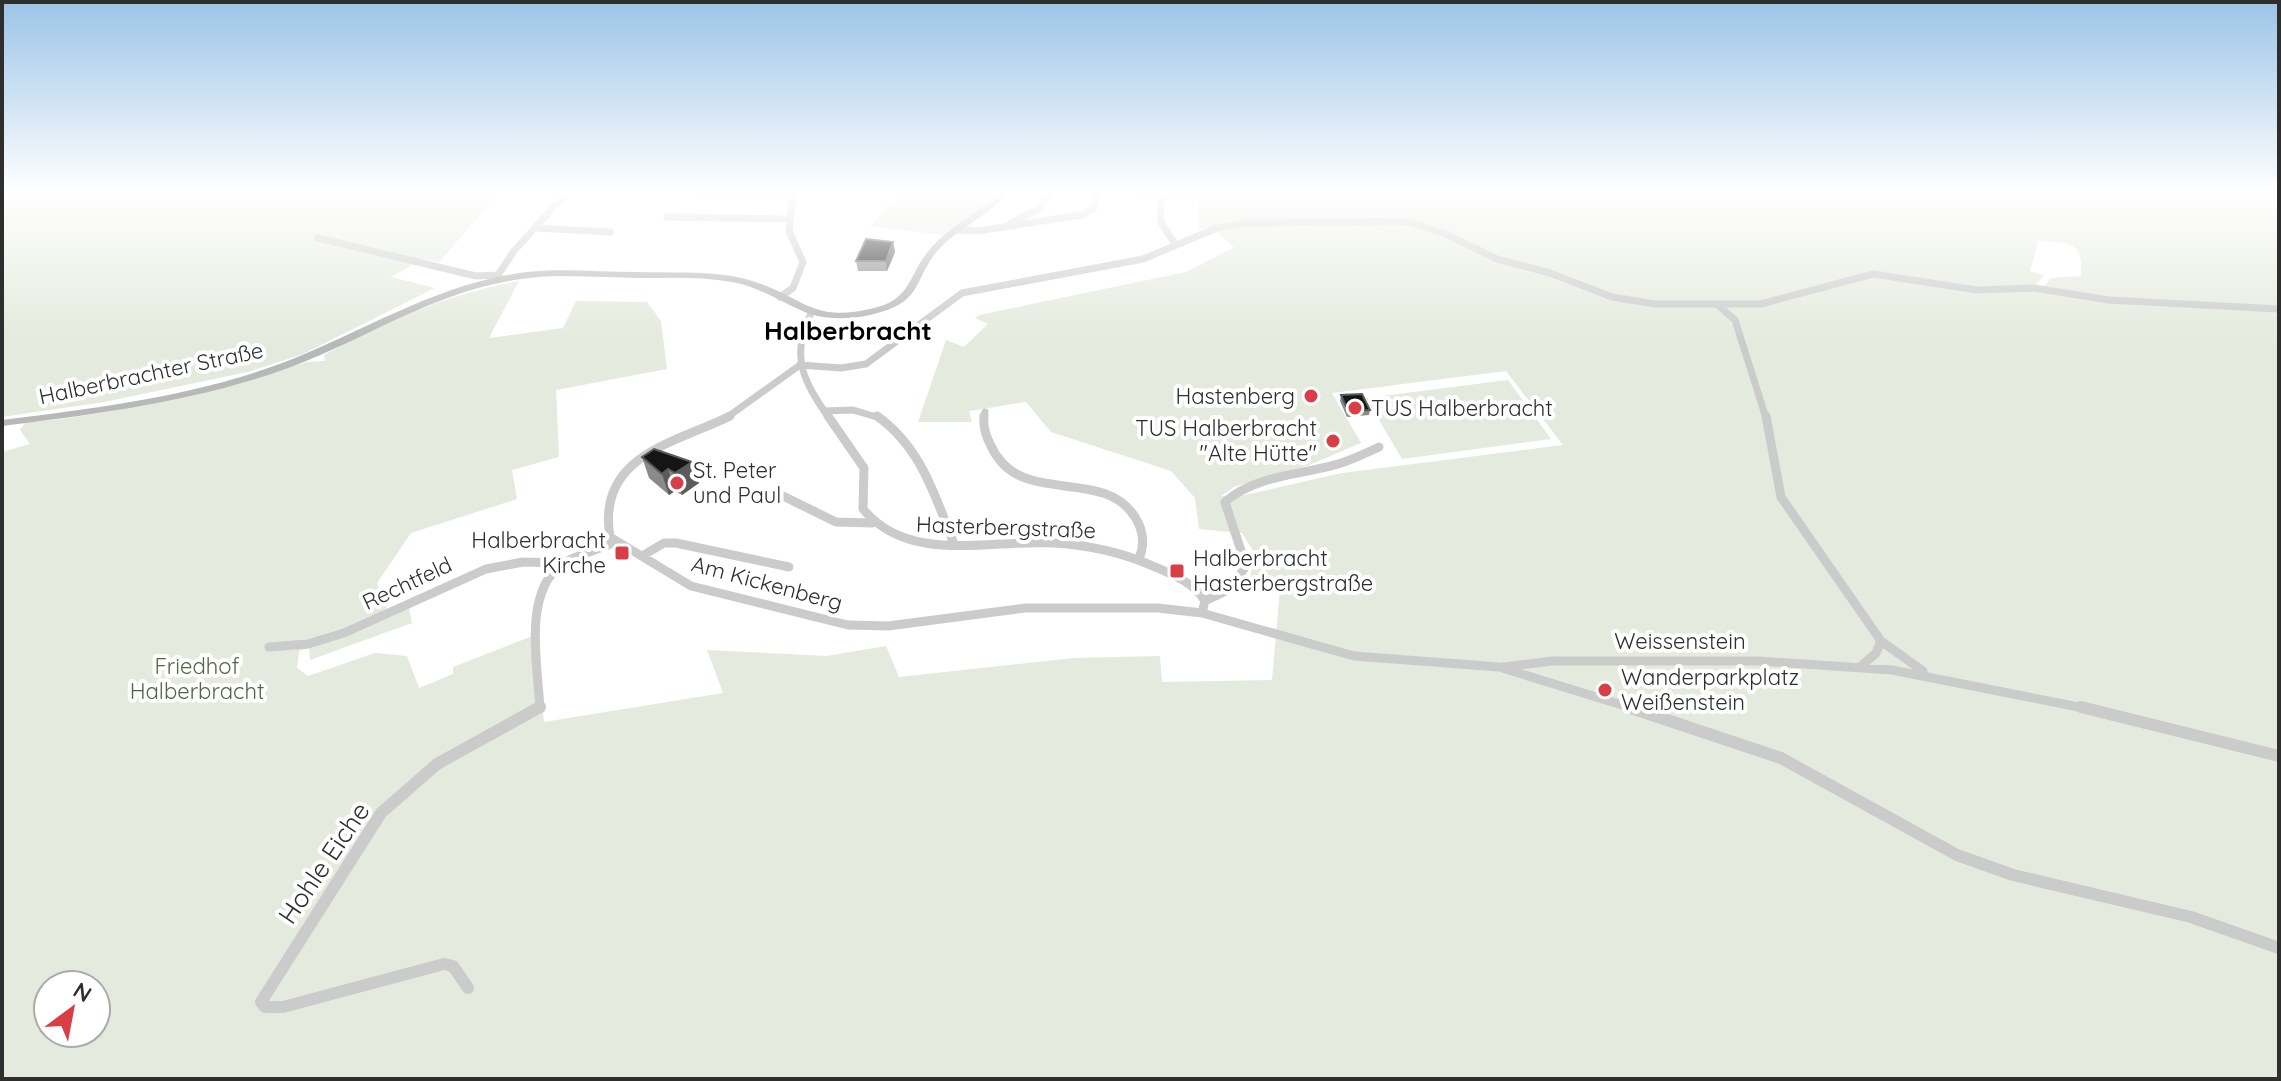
<svg xmlns="http://www.w3.org/2000/svg" width="2281" height="1081" font-family="Quicksand,sans-serif">
<style>
.green{fill:#e4eadd;fill-rule:evenodd}
.lines{fill:none;stroke-linecap:round;stroke-linejoin:round}
.street-far2{stroke:#cbcbcb;stroke-width:7}
.street-far1{stroke:#cbcbcb;stroke-width:9}
.street{stroke:#cbcbcb;stroke-width:12}
.secondary{fill:#b8b8b8;fill-rule:evenodd}
.wall{fill:#8a8a8a}
.shaded-wall{fill:#5b5b5b}
.building{fill:#151515;stroke:#5b5b5b;stroke-width:2}
.poi-dot{fill:#d73e45;stroke:#fff;stroke-width:3}
.labels{text-anchor:middle;stroke-width:8;stroke-linejoin:round;paint-order:stroke}
.street-label{font-size:22px;fill:#2e2e2e;stroke:#fff}
.poi-label{font-size:22px;fill:#2e2e2e;stroke:#fff;text-anchor:start}
.park-label{font-size:22px;fill:#50663f;stroke:#fff}
.quarter-label{font-size:26px;font-weight:bold;fill:#000;stroke:#fff}
.near-street-label{font-size:26px;fill:#2e2e2e;stroke:#fff}
</style>
<rect width="100%" height="100%" fill="#fff"/>
<path class="green" d="M2 191H501L439 262 423 259 391 277 435 288 303 354 248 372 104 402 2 417Z
M900 191H999L981 210 943 235 870 226Z
M1131 191H2279V1079H2V452L30 444 20 430 25 423C121 414 215 390 307 362L325 361 324 355C391 319 445 295 519 281L489 338 563 328 576 301 647 302 661 321 667 369 556 390 559 457 512 470 517 499 411 533 377 583 389 615 409 608 412 623 310 660 309 648 299 651 297 668 308 676 375 653 407 656 419 688 453 674V667L535 635 544 722 723 693 707 650 826 656 886 646 899 677 1074 658 1160 656 1162 682 1272 680 1281 578 1250 577 1255 554 1242 533 1199 529 1195 498 1171 471 1051 432 1026 402 969 411 972 422H918L946 340 964 347 988 324 975 318 979 315 1186 272 1234 247 1213 229 1199 228 1198 200 1130 197ZM2039 240C2069 245 2083 238 2081 276L2051 278 2044 287 2101 297 2037 290 2036 285 2044 275 2030 271ZM1506 371 1563 445 1342 473 1245 495 1221 496 1234 487 1309 465 1361 443 1332 393ZM48 985H96V1033H48Z
M1508 380 1551 439 1402 459 1366 398Z"/>
<g class="lines">
<path class="street-far2" d="M659 191 792 194
M1161 200V222L1175 244
M667 217 789 219
M1011 223 1038 209 1052 191
M535 228 610 232
M957 230 977 231 1081 215 1093 209 1098 191
M318 238 476 276 498 275
M501 279 498 275 514 251 568 191
M780 297 793 288 803 262 789 231 793 191
M1719 306 1735 320 1766 418
M811 313C790 356 803 381 829 418
M800 365 841 368 866 364 962 293 1143 259 1217 228 1245 223 1405 221 1446 234 1497 259 1550 273 1612 297 1655 304H1761L1873 274 1977 290 2034 288 2109 300 2279 309
M824 411 853 410 880 418
M726 418 800 365
M984 418 985 412"/>
<path class="street-far1" d="M730 416C676 443 596 455 610 537L691 586 848 625 888 626 1025 608H1158L1202 613 1354 656 1499 667 1635 709
M828 416 864 468 863 509C909 565 990 539 1054 543 1089 545 1124 553 1155 567 1174 575 1194 583 1205 601L1202 613
M877 416C921 447 935 496 954 544
M984 416C983 428 986 436 991 446 1020 509 1102 465 1135 517 1144 531 1145 544 1139 559
M1766 416 1781 497 1881 641 1876 653 1860 667
M783 496 836 522 872 523
M642 556 664 543H676L789 567
M1205 601 1230 589 1246 566 1225 502C1255 475 1301 475 1338 464 1352 460 1366 453 1379 447
M1881 641 1923 671
M269 647 308 644 344 633 486 569 523 562 563 563
M1503 667 1553 661H1759L1892 670 2089 709
M540 709C538 667 522 593 562 564 578 554 598 550 615 542"/>
<path class="street" d="M1628 707 1781 758 1957 855 2013 875 2191 917 2279 948
M2081 707 2279 756
M468 988 453 966 444 964 283 1007H265L261 1002 381 813 437 764 540 707"/>
<path class="secondary" d="M1001 191H1010C990 215 961 226 940 248 915 274 924 300 881 312 858 319 833 321 810 314 783 304 761 287 732 282 700 276 668 278 636 278 609 277 583 276 557 276 451 279 385 331 291 367 199 401 99 414 2 426V420C97 408 195 396 285 362 367 330 438 283 527 272 563 268 600 272 636 272 668 273 701 271 732 276 748 279 764 284 778 291 795 299 810 309 828 312 842 314 856 312 870 309 914 300 907 274 931 248 951 225 980 213 1001 191Z"/>
</g>
<path class="wall" d="M893 242 895 252 887 271H858L856 261Z
M1341 395 1370 410 1369 415 1347 417 1340 401Z
M642 457 699 483 682 495 675 491 669 495 649 478Z"/>
<path class="shaded-wall" d="M893 242 895 252 887 271 886 261Z
M692 462 699 483 682 495 675 473Z
M668 469 675 491 669 495 662 474Z"/>
<path class="building" d="M866 239 893 242 886 261H856Z
M1362 394 1370 410 1348 411 1341 395Z
M654 449 692 462 675 473 668 469 662 474 642 457Z"/>
<linearGradient id="sky" x2="0" y2="1"><stop stop-color="#9cc4e8"/><stop offset="0.56" stop-color="#fff"/><stop offset="1" stop-color="#fff" stop-opacity="0"/></linearGradient>
<rect width="2281" height="343" fill="url(#sky)"/>
<g class="poi-dot">
<circle cx="1311" cy="396" r="8"/>
<circle cx="1355" cy="408" r="8"/>
<circle cx="1333" cy="441" r="8"/>
<circle cx="677" cy="483" r="8"/>
<rect x="614" y="545" width="16" height="16" rx="4"/>
<rect x="1169" y="563" width="16" height="16" rx="4"/>
<circle cx="1605" cy="690" r="8"/>
</g>
<g class="labels">
<g class="street-label">
<text transform="translate(151 373) rotate(-12)" y="8">Halberbrachter Straße</text>
<text transform="translate(1006 527) rotate(2)" y="8">Hasterbergstraße</text>
<text transform="translate(407 583) rotate(-25)" y="8">Rechtfeld</text>
<text transform="translate(767 583) rotate(15)" y="8">Am Kickenberg</text>
<text x="1680" y="649">Weissenstein</text>
</g>
<g class="poi-label">
<text x="1295" y="404" text-anchor="end">Hastenberg</text>
<text x="1371" y="416">TUS Halberbracht</text>
<text x="1317" y="436" text-anchor="end">TUS Halberbracht<tspan x="1317" dy="25">"Alte Hütte"</tspan></text>
<text x="693" y="478">St. Peter<tspan x="693" dy="25">und Paul</tspan></text>
<text x="606" y="548" text-anchor="end">Halberbracht<tspan x="606" dy="25">Kirche</tspan></text>
<text x="1193" y="566">Halberbracht<tspan x="1193" dy="25">Hasterbergstraße</tspan></text>
<text x="1621" y="685">Wanderparkplatz<tspan x="1621" dy="25">Weißenstein</tspan></text>
</g>
<g class="park-label">
<text x="197" y="674">Friedhof<tspan x="197" dy="25">Halberbracht</tspan></text>
</g>
<g class="quarter-label">
<text x="848" y="340">Halberbracht</text>
</g>
<g class="near-street-label">
<text transform="translate(324 863) rotate(-56)" y="9">Hohle Eiche</text>
</g>
</g>
<rect width="2281" height="1081" fill="none" stroke="#2e2e2e" stroke-width="8"/>
<g transform="translate(72 1009) rotate(32)"><circle r="38" fill="#ffffff" stroke="#ababab" stroke-width="2"/>
<path d="M0-6L14 30L0 20L-14 30Z" fill="#d73e45"/>
<text y="-12" font-size="22" font-weight="bold" text-anchor="middle" fill="#2e2e2e">N</text>
</g>
</svg>
